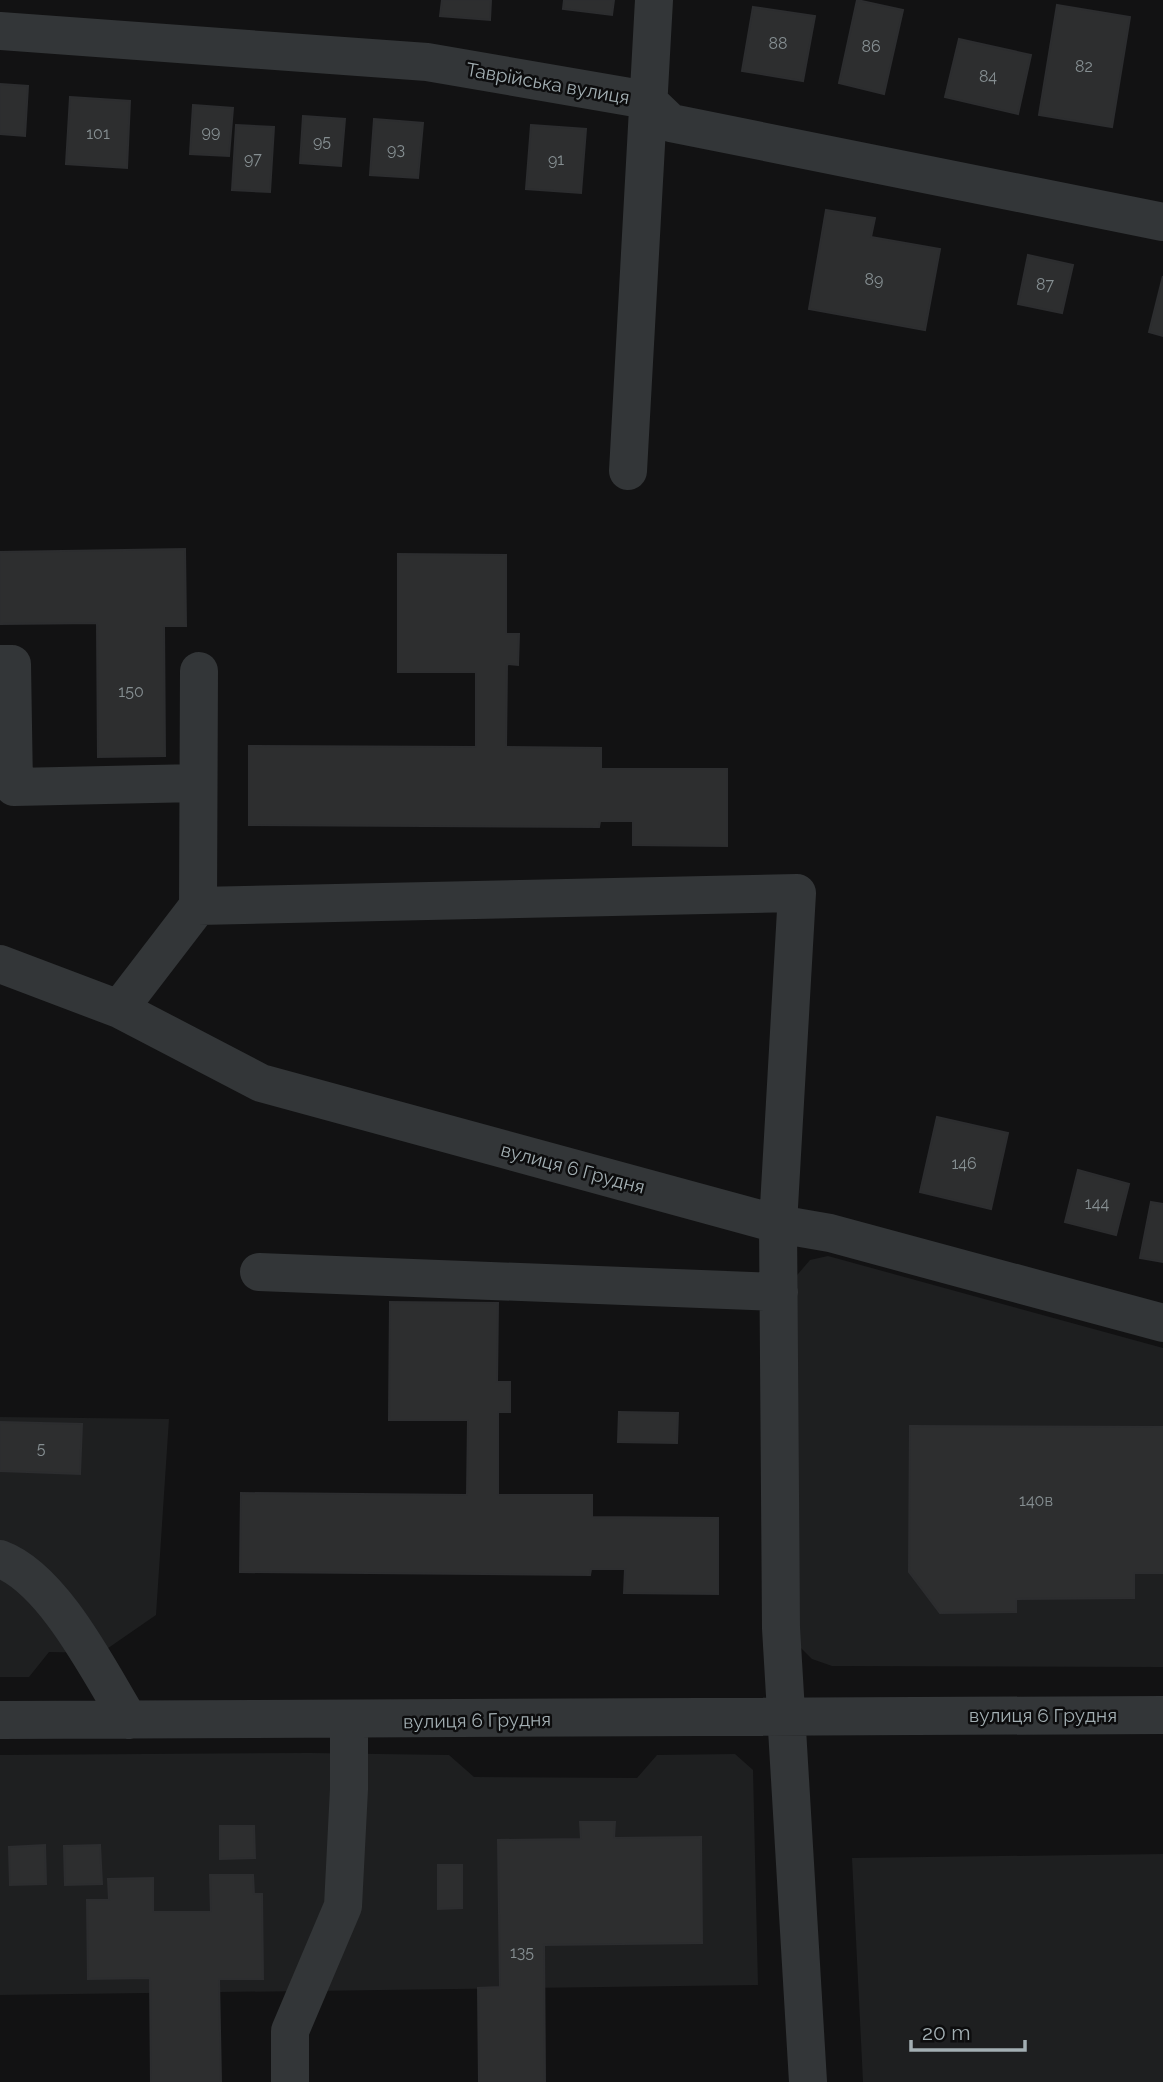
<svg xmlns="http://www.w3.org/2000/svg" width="1163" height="2082" font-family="Raleway,sans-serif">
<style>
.built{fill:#1e1f20}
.building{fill:#2d2e2f;stroke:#2c2d2f;stroke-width:2}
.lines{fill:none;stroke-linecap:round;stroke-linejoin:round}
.minor{stroke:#333638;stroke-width:38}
.labels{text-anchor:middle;stroke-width:5;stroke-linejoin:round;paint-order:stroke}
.number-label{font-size:16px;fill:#868f92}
.street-label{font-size:19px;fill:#a3afb3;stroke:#0d0d0e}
</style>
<rect width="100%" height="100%" fill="#121213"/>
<path class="built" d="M828 1256 1163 1348V1667L832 1666 812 1659 800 1647 792 1281 810 1260Z
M0 1417 169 1419 156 1615 101 1653 49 1652 29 1677H0Z
M310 1753 449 1755 474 1777 637 1778 657 1755 735 1754 753 1770 758 1985 0 1995V1755Z
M1163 1854V2082H863L852 1858Z"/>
<path class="building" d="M442 0H491L490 20 440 16Z
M564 0H614L612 15 563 9Z
M857 0 903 10 884 94 839 83Z
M1057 5 1130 17 1112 127 1039 115Z
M753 7 815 16 803 81 742 71Z
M959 39 1031 55 1018 114 945 97Z
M0 84 28 86 25 136 0 134Z
M70 97 130 101 127 168 66 164Z
M193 105 233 108 229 156 190 154Z
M303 116 345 119 341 166 300 163Z
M374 119 423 123 418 178 370 175Z
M236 125 274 127 270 192 232 190Z
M531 125 586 129 581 193 526 189Z
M826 210 875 218 871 237 940 249 925 330 809 309Z
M1028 255 1073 265 1062 313 1018 304Z
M1163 276V336L1149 332Z
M185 549 186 626H164L165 756 98 757 97 623 0 624V552Z
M398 554 506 555V634H519L518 665 507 664 506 747 601 748V769H727V846L633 845V821H600L599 827 249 825V746L476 747V672H398Z
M937 1117 1008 1133 991 1209 920 1192Z
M1078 1170 1129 1184 1116 1235 1065 1222Z
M1151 1202 1163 1204V1262L1140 1258Z
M390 1302 498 1303 497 1382H510V1412H498V1495H592V1517L718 1518V1594L624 1593 625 1569H591L590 1575 240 1572 241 1493 467 1495 468 1420H389Z
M619 1412 678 1413 677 1443 618 1442Z
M0 1422 82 1424 80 1474 0 1471Z
M910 1426 1163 1427V1573H1134V1598L1016 1599V1612L940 1613 909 1572Z
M580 1822H615L614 1838 701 1837 702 1943 544 1945 545 2082H479L478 1988 500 1987 498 1840 581 1839Z
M220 1826H254L255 1858 220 1859Z
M45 1845 46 1884 10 1885 9 1847Z
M100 1845 102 1884 65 1885 64 1846Z
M438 1865H462V1908L438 1909Z
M210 1875H253L254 1894H262L263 1979H219L221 2082H151L150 1978 88 1979 87 1900H109L108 1879 153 1878V1912H211Z"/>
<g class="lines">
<path class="minor" d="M0 31 427 62 647 100 671 123 1163 222
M628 471 654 0
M0 664H12L14 787 198 783
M198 906 199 671
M0 964 119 1009 261 1083 778 1224 830 1233 1163 1323
M119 1009 198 906 797 893 778 1224 781 1628 808 2082
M259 1272 779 1292
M0 1559C54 1579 100 1673 129 1720
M0 1720 1163 1715
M290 2082V2031L343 1906 349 1789V1720"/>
</g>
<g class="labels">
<g class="number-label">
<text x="778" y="49">88</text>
<text x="871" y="52">86</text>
<text x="1084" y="72">82</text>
<text x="988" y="82">84</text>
<text x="211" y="137">99</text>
<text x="98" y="139">101</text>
<text x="322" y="147">95</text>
<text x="396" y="155">93</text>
<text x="253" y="164">97</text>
<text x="556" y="165">91</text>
<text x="874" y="285">89</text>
<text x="1045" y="290">87</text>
<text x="131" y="697">150</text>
<text x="964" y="1169">146</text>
<text x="1097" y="1209">144</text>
<text x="41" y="1454">5</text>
<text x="1036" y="1506">140в</text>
<text x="522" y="1958">135</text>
</g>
<g class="street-label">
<text transform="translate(548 83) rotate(10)" y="7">Таврійська вулиця</text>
<text transform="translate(573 1168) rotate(15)" y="7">вулиця 6 Грудня</text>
<text x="1043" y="1722">вулиця 6 Грудня</text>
<text transform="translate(477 1720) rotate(-1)" y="7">вулиця 6 Грудня</text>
</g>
</g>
<path d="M911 2040v10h114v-10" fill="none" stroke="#a3afb3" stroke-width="3.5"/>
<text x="922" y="2040" font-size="21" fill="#a3afb3" stroke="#0d0d0e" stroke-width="5" paint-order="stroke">20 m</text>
</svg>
